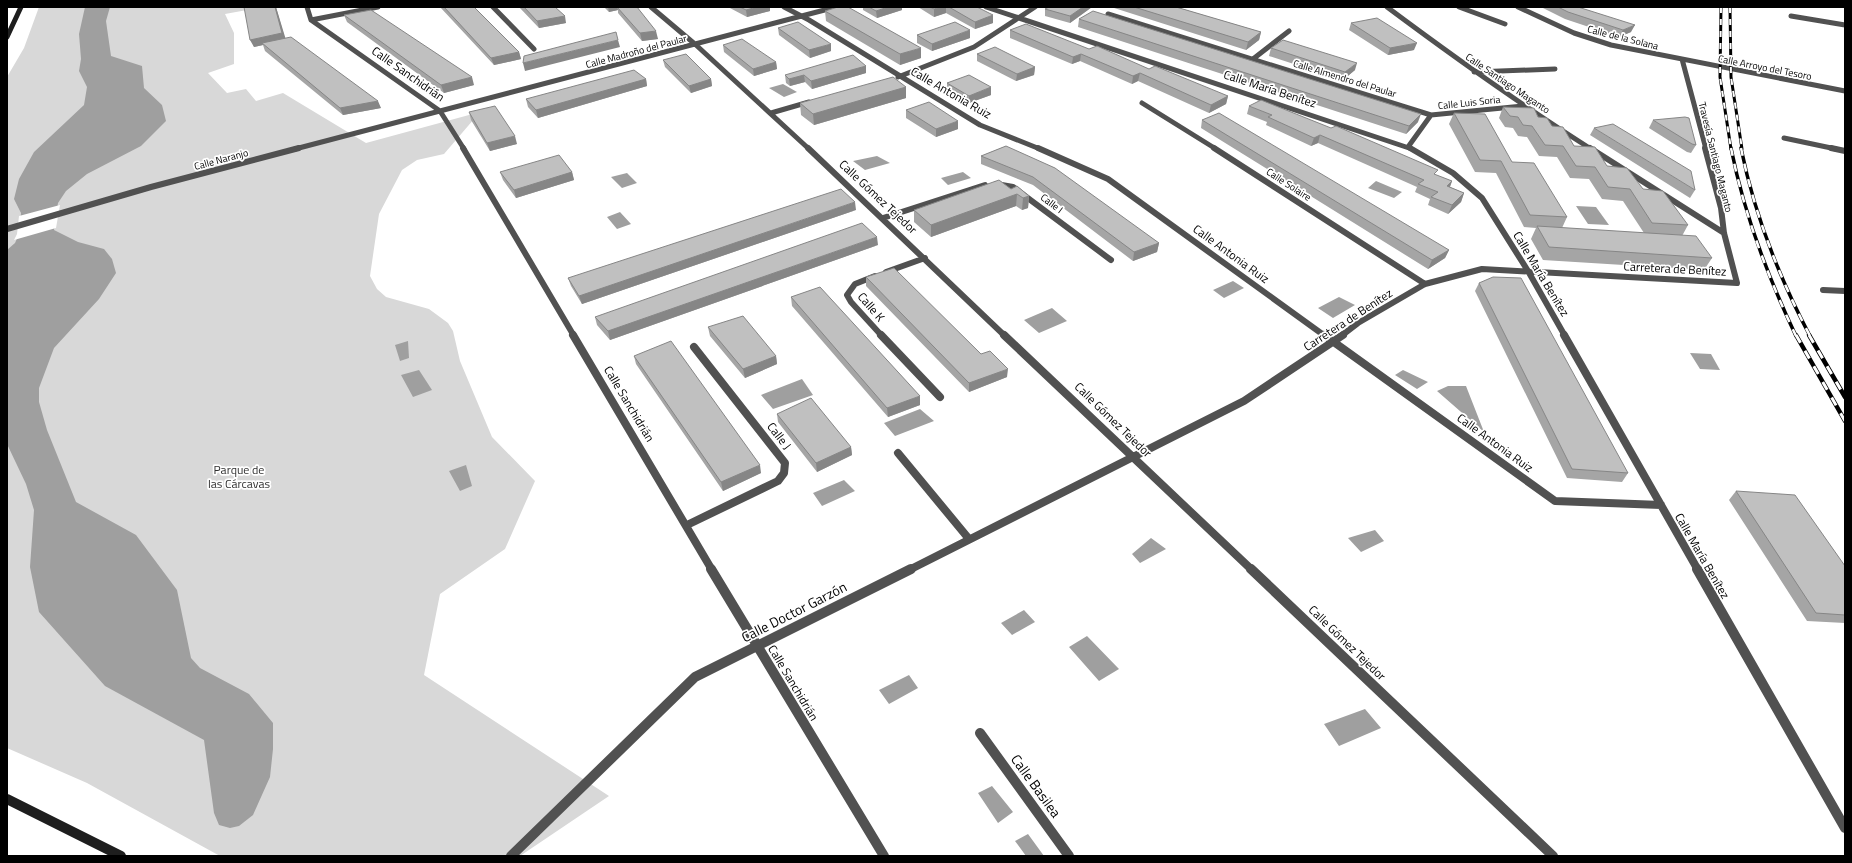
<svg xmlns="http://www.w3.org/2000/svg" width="1852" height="863" font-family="'Titillium Web',sans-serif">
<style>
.green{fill:#d8d8d8}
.water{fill:#9f9f9f}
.pier{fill:#fff}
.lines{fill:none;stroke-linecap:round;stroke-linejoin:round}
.street-far3{stroke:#515151;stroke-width:5}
.street-far2{stroke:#515151;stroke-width:6}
.street-far1{stroke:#515151;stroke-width:8}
.street{stroke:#515151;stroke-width:10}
.secondary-far1{stroke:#1e1e1e;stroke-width:5}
.secondary{stroke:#1e1e1e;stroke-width:10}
.rail-far2-casing{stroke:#000;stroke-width:3}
.rail-far1-casing{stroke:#000;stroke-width:3.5}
.rail-casing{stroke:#000;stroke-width:4.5}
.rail-far2{stroke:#fff;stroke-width:2;stroke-dasharray:6;stroke-linecap:butt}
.rail-far1{stroke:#fff;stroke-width:2.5;stroke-dasharray:8;stroke-linecap:butt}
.rail{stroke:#fff;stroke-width:3;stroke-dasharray:9;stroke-linecap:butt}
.wall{fill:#a5a5a5}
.shaded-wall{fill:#868686}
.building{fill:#c0c0c0;stroke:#868686}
.labels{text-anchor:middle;stroke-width:3.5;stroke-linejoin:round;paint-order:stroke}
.far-street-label{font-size:10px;fill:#000;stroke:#fff}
.street-label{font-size:12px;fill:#000;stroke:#fff}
.park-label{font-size:12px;fill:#2f2f2f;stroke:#fff}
.near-street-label{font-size:14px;fill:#000;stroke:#fff}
</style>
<rect width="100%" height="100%" fill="#fff"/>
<path class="green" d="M39 7H247V10L225 14 234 33V64L208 73 227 93 246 89 256 101 283 93 366 143 480 112 444 154 417 160 402 170 379 214 370 276 377 289 386 297 429 309 448 323 453 331 460 361 492 437 535 481 505 549 440 594 424 675 609 796 520 856H220L87 783 7 748V77L24 48Z"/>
<path class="water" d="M85 7H110L106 21 111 56 142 66 144 88 162 105 166 121 141 146 87 174 66 191 58 203 54 230 78 242 104 249 112 259 116 273 99 299 54 348 39 388V402L47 430 76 502 136 535 177 590 191 658 200 668 249 694 273 723V749L270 777 253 815 239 826 230 828 219 825 214 813 204 740 105 686 39 612 30 567 34 510 26 484 7 444V250L15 243 19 234 21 213 14 199 19 179 34 152 84 105 87 87 79 71 81 59 79 34Z
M783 84 797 92 784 97 769 88Z
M877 156 890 163 865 170 853 161Z
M963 172 971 178 948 185 941 178Z
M627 173 637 183 622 188 611 177Z
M1376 181 1402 192 1394 198 1368 188Z
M1576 206 1596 207 1609 225 1588 224Z
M620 212 631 224 617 229 607 217Z
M1233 281 1244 288 1224 298 1213 290Z
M1339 297 1355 305 1333 318 1318 308Z
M1052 308 1067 321 1039 333 1024 320Z
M408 341 409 358 400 361 395 345Z
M1690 353 1711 354 1720 370 1700 369Z
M419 370 432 390 413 397 401 375Z
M1403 370 1428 382 1417 389 1395 375Z
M802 379 813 395 773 409 761 395Z
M1448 386H1466L1484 432 1437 391Z
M920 409 934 421 895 436 884 423Z
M466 465 472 486 460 491 449 471Z
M844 480 855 491 822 506 813 493Z
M1375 530 1384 541 1361 552 1348 538Z
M1151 538 1166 549 1140 563 1132 554Z
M1024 610 1035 622 1012 635 1001 623Z
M1087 636 1119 669 1099 681 1069 647Z
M909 675 918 688 889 704 879 690Z
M1365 709 1381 728 1339 746 1324 724Z
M992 786 1013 812 998 823 978 793Z
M1028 834 1044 856H1026L1015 841Z"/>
<path class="pier" d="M60 205 56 228 14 240 17 234 19 216Z"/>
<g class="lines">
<path class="street-far3" d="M307 7 311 20 440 111 464 149
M493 7 534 49
M651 7 696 45 809 149
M784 7 809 20 980 125 1040 149
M986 7 1412 149
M1387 7C1454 57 1521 105 1591 149
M1459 7 1505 24
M1518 7 1574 33 1611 45 1845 91
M1108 14 1431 115
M1791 16 1845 25
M311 20 378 7
M1253 59 1289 31
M1682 59 1706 149
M1474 72 1555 69
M898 77 974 47 1035 7
M1142 103 1216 149
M771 113 809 102
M1784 138 1836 149
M1408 147 1431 115 1523 106
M295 149 836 7"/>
<path class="street-far2" d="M463 148 574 336
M808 148 1005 336
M1038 148 1108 179 1325 336
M1214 148 1425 284
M1410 148 1453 173 1482 198 1528 271 1565 336
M1590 148 1724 233
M1831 148 1845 151
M996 184 1013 187 1111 260
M883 218 985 185
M7 229 151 187 299 148
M886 272 925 258
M875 276 855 284 847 295 851 302 882 336
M1823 290 1845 291
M1341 336 1358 323 1425 284 1482 269 1737 283 1724 233 1721 208 1705 148"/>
<path class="street-far1" d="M573 335 712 570
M881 335 940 397
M1004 335 1252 570
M1324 335 1555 501 1661 505
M1564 335 1698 570
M898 453 969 539
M687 525 778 481 784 473 785 463 694 347
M909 570 1244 401 1343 335"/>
<path class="street" d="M711 569 884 856
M1251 569 1553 856
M1697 569 1845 828
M980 733 1069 856
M511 856 695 677 911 569"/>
<path class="secondary-far1" d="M7 37 21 7"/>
<path class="secondary" d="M7 799 121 856"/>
<defs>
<path id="rail-far2" d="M1721 7 1720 77 1731 149
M1730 7 1731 77 1742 149"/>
<path id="rail-far1" d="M1731 148C1744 214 1767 275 1796 336
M1741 148C1754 213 1779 277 1810 336"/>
<path id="rail" d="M1796 335 1845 421
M1809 335 1845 397"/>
</defs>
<use href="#rail-far2" class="rail-far2-casing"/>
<use href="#rail-far1" class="rail-far1-casing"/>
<use href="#rail" class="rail-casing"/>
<use href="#rail-far2" class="rail-far2"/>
<use href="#rail-far1" class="rail-far1"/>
<use href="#rail" class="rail"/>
</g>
<path class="wall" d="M244 7H276L285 39 381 108 343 115 265 51 263 45 254 47Z
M440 7H474L519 52 521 59 494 65Z
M519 7H555L566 23 539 28Z
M604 7H637L658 39 642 41 618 13V10L609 12Z
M728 7H770V11L747 17Z
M863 7H902V10L877 18 863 10Z
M918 7H977L993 23 975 29 946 13 934 17Z
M1049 7H1092L1070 23 1045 16V9Z
M1111 7H1176L1261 32 1259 40 1246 50Z
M1541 7H1578L1631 32 1619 37 1565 19Z
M825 11 921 58 900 65 826 21Z
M344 15 474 85 444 93 347 22Z
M1079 19 1418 122 1406 134 1078 27Z
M1351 23 1414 50 1388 55 1349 30Z
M778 28 831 51 810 58 779 35Z
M1010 30 1089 49 1149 69 1228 96 1226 104 1209 113 1138 81 1132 84 1080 61 1072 64 1010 38Z
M917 35 970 38 932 51 917 43Z
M723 45 776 62 777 69 754 76 724 52Z
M1271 48 1355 70 1343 80 1269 56Z
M977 54 1035 67 1034 75 1016 81 977 61Z
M663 60 711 79 712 86 691 93 665 67Z
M866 66V73L812 89 805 82 790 86 786 83 785 75Z
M646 79 647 86 538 118 528 107 526 99Z
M947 83 991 95 969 103 947 90Z
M906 87V98L814 125 801 115 800 103Z
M1249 106 1436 175 1452 181 1450 187 1464 193 1461 202 1448 214 1428 205 1430 199 1415 192 1417 187 1318 143 1311 146 1266 125 1267 122 1247 114Z
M1503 107 1538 117 1552 126 1574 146 1643 189 1688 225 1682 236 1712 258 1704 270 1543 260 1531 239 1536 228 1524 227 1496 173 1475 172 1449 124 1454 113 1512 162 1567 217 1562 228 1644 233 1623 201 1602 199 1589 179 1570 178 1557 157 1539 156 1527 137 1518 136 1513 128 1505 127 1499 118Z
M906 110 958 129 936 137 906 118Z
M469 112 517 144 490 151 471 120Z
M1202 120 1449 250 1445 258 1428 269 1201 128Z
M1653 120 1696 145 1691 153 1687 152 1649 128Z
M1594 128 1695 190 1690 198 1590 135Z
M1006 146 1159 243 1157 252 1133 261 1033 185 981 164V156Z
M500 172H572L574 180 516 198 503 180Z
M1011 189 1029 196 1028 208 1022 210 1016 206 931 237 914 222V210Z
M856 210 582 304 571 286 568 278Z
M878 245 610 340 597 325 595 317Z
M866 277 981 354 1007 377 969 392 866 286Z
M1479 283 1628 473 1622 482 1567 478 1475 291Z
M791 297 920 405 888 417 792 306Z
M708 327 776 356 777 364 745 378 710 336Z
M634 356 761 473 723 491 636 364Z
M777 414 851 447 852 455 817 472 778 422Z
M1736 491 1845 566V623L1807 621 1729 500Z"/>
<path class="shaded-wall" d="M275 7H276L286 40 262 43 263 45 254 47 250 40Z
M608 7H617L618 10 609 12Z
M757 7H770V11L747 17 746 10Z
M888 7H902V10L877 18 876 11Z
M941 7H946V13L934 17V9Z
M1083 7H1092L1070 23V16Z
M993 15V23L975 29V22Z
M565 16 566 23 539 28 537 21Z
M1635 25 1631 32 1619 37 1623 30Z
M970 30V38L932 51V44Z
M656 31 658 39 642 41 640 33Z
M1261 32 1259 40 1246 50 1248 42Z
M618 40 620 47 525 71 523 63Z
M1417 43 1414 50 1388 55 1390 48Z
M831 44V51L810 58 809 50Z
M921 48V58L900 65V54Z
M519 52 521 59 494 65 491 58Z
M1081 54 1080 61 1072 64 1073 57Z
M776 62 777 69 754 76 753 69Z
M1357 63 1355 70 1343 80 1345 72Z
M866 66V73L812 89 811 81Z
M1035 67 1034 75 1016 81 1017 74Z
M1140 73 1138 81 1132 84 1133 76Z
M804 75 805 82 790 86 789 79Z
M472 77 474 85 444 93 441 85Z
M646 79 647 86 538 118 536 110Z
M711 79 712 86 691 93 689 86Z
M906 87V98L814 125 813 114Z
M991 87V95L969 103V96Z
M1228 96 1226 104 1209 113 1211 105Z
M378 101 381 108 343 115 340 108Z
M1421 114 1418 122 1406 134 1409 126Z
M958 121V129L936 137V129Z
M1320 135 1318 143 1311 146 1314 138Z
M515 136 517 144 490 151 487 143Z
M572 172 574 180 516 198 514 190Z
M1452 181 1449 189 1447 186Z
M1464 193 1461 202 1448 214 1452 205Z
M1017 194 1016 206 931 237V225Z
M1029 196 1028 208 1022 210 1023 198Z
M855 202 856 210 582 304 579 296Z
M877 237 878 245 610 340 608 331Z
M1159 243 1157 252 1133 261 1134 252Z
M1449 250 1445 258 1428 269 1432 260Z
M776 356 777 364 745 378 743 369Z
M1008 369 1007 377 969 392V383Z
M920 396V405L888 417 887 408Z
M851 447 852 455 817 472 816 463Z
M760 465 761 473 723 491 721 482Z"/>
<path class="building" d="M244 7H275L282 33 250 40Z
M444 7H474L519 52 491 58Z
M524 7H555L565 16 537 21Z
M617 7H637L656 31 640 33Z
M740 7H757L746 10Z
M838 7H848L921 48 900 54 825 11Z
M869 7H888L876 11Z
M930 7H941L934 9Z
M949 7H977L993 15 975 22Z
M1049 7H1083L1070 16 1045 9Z
M1134 7H1176L1261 32 1248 42Z
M1558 7H1578L1635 25 1623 30 1568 12Z
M371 10 472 77 441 85 344 15Z
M1093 11 1421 114 1409 126 1079 19Z
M1377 18 1417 43 1390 48 1351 23Z
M798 22 831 44 809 50 778 28Z
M955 22 970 30 932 44 917 35Z
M1026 24 1089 49 1097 46 1149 69 1155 66 1228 96 1211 105 1140 73 1133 76 1081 54 1073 57 1010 30Z
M616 32 618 40 523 63 524 56Z
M291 37 378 101 340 108 262 43Z
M742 39 776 62 753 69 723 45Z
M1283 40 1357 63 1345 72 1271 48Z
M995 47 1035 67 1017 74 977 54Z
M686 54 711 79 689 86 663 60Z
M853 55 866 66 811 81 804 75 789 79 785 75Z
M634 70 646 79 536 110 526 99Z
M969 75 991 87 969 96 947 83Z
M893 77 906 87 813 114 800 103Z
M1261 100 1331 128 1336 126 1438 170 1434 174 1452 181 1447 186 1464 193 1452 205 1431 197 1438 192 1418 184 1424 180 1320 135 1314 138 1268 117 1272 115 1249 106Z
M929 102 958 121 936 129 906 110Z
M495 106 515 136 487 143 469 112Z
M1503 107 1534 108 1538 117 1547 118 1552 126 1563 127 1574 146 1595 147 1607 166 1627 168 1643 189 1663 191 1688 225 1652 223 1630 189 1608 187 1595 167 1576 166 1563 146 1545 145 1532 126 1523 125 1518 117 1510 116Z
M1219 113 1449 250 1432 260 1202 120Z
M1454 113 1485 114 1512 162 1534 163 1567 217 1530 215 1501 161 1480 160Z
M1685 117 1689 118 1696 145 1692 144 1653 120Z
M1613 124 1691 171 1695 190 1594 128Z
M1006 146 1055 168 1159 243 1134 252 1033 177 981 156Z
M559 155 572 172 514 190 500 172Z
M999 180 1011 189 1017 186 1029 196 1023 198 1017 194 931 225 914 210Z
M841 189 855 202 579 296 568 278Z
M862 223 877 237 608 331 595 317Z
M1537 226 1696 236 1712 258 1549 247Z
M894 268 981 354 990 351 1008 369 969 383 866 277Z
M1493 277 1521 278 1628 473 1572 469 1479 283Z
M820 287 920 396 887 408 791 297Z
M743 316 776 356 743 369 708 327Z
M671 341 760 465 721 482 634 356Z
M811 398 851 447 816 463 777 414Z
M1736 491 1795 495 1845 566V615L1816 613Z"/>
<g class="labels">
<g class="far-street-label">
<text transform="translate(1623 37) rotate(14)" y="4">Calle de la Solana</text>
<text transform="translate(636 51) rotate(-15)" y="4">Calle Madroño del Paular</text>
<text transform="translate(1765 67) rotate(11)" y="4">Calle Arroyo del Tesoro</text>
<text transform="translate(1345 78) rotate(17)" y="4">Calle Almendro del Paular</text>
<text transform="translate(1508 83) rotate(34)" y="4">Calle Santiago Maganto</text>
<text transform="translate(1469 102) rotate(-6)" y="4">Calle Luis Soria</text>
<text transform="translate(1716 157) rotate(76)" y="4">Travesía Santiago Maganto</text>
<text transform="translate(221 159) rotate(-15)" y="4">Calle Naranjo</text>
<text transform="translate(1289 184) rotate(33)" y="4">Calle Solaire</text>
<text transform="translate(1052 203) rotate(37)" y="4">Calle I</text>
</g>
<g class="street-label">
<text transform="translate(408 74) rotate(35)" y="4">Calle Sanchidrián</text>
<text transform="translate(1270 89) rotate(18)" y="4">Calle María Benítez</text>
<text transform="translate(951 93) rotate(30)" y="4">Calle Antonia Ruiz</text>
<text transform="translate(878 197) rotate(43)" y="4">Calle Gómez Tejedor</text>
<text transform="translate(1231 254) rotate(36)" y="4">Calle Antonia Ruiz</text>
<text transform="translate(1675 269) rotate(3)" y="4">Carretera de Benítez</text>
<text transform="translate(1541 274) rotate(59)" y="4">Calle María Benítez</text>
<text transform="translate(871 307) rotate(49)" y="4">Calle K</text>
<text transform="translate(1348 320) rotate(-33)" y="4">Carretera de Benítez</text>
<text transform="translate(629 404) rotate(59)" y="4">Calle Sanchidrián</text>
<text transform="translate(1113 420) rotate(44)" y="4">Calle Gómez Tejedor</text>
<text transform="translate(779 436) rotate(52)" y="4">Calle J</text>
<text transform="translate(1495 443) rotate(36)" y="4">Calle Antonia Ruiz</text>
<text transform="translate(1702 556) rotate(60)" y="4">Calle María Benítez</text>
<text transform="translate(1347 643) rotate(44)" y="4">Calle Gómez Tejedor</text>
<text transform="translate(793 683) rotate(59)" y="4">Calle Sanchidrián</text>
</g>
<g class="park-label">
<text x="239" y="474">Parque de<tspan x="239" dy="14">las Cárcavas</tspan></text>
</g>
<g class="near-street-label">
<text transform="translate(794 612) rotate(-27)" y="5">Calle Doctor Garzón</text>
<text transform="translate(1036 786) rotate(54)" y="5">Calle Basilea</text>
</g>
</g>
<rect width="1852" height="863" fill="none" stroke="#000000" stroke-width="16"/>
</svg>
